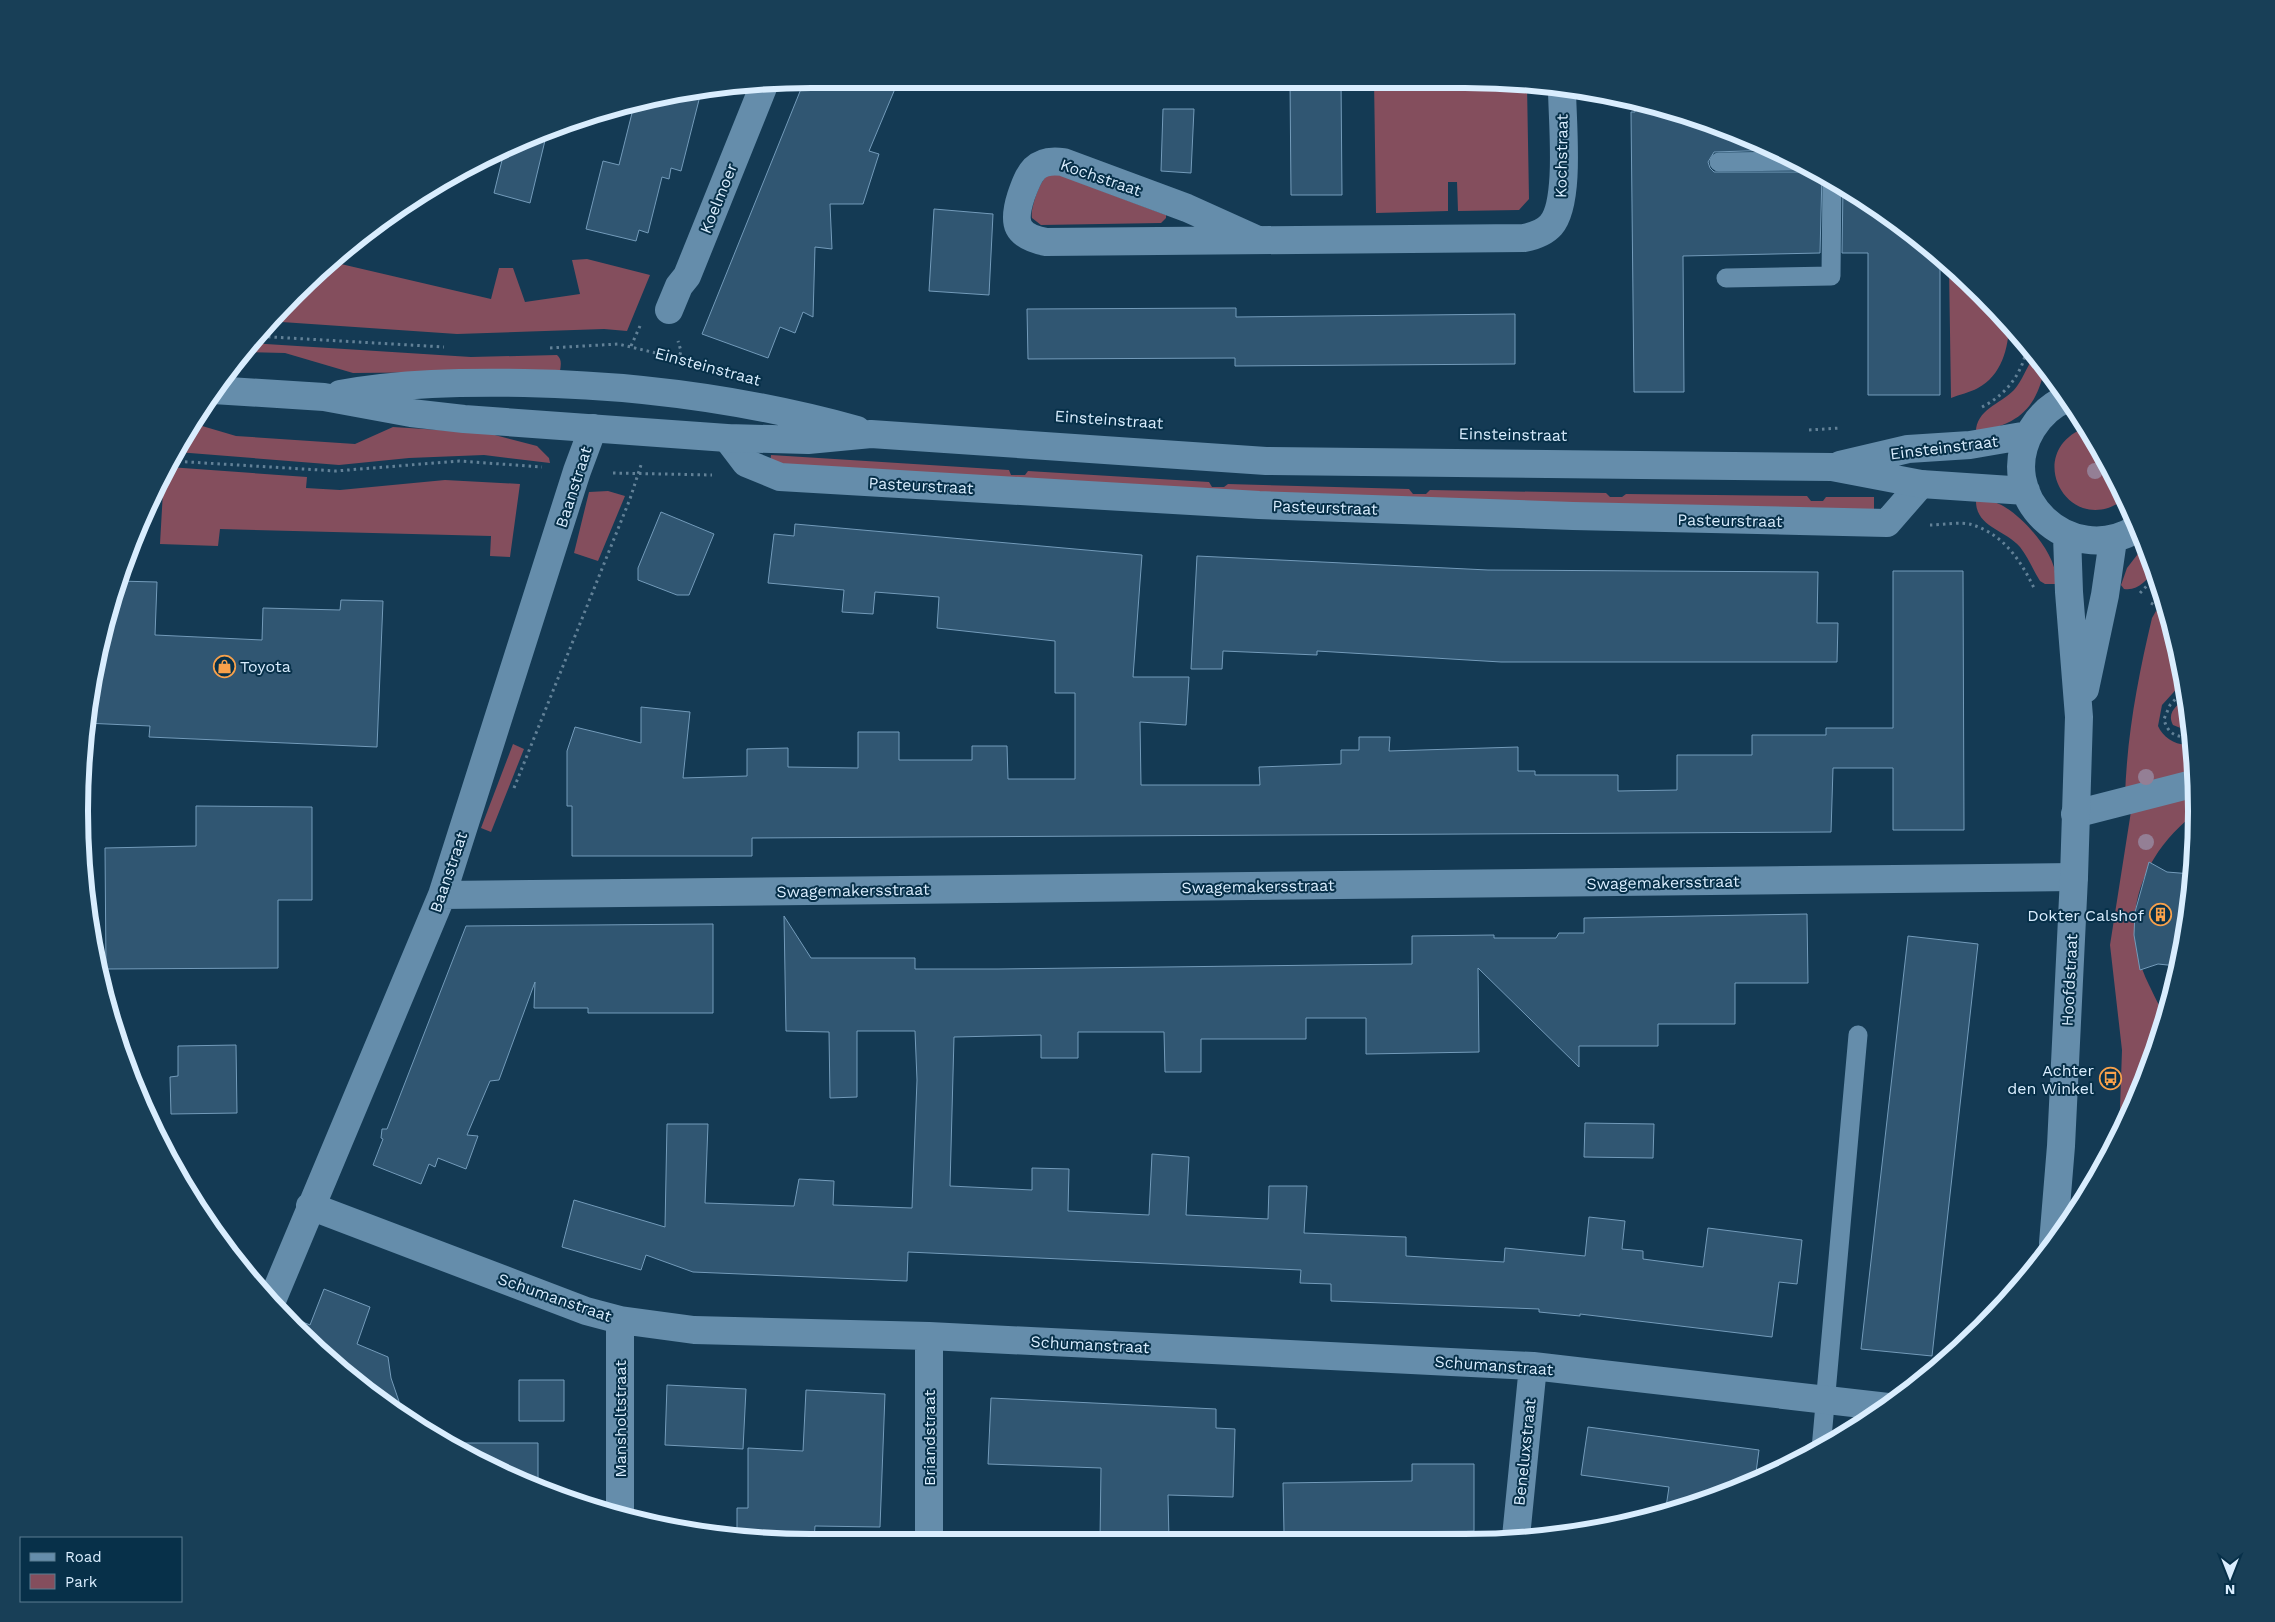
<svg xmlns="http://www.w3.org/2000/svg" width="2275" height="1622" font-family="'Work Sans',sans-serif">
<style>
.green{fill:#844e5d}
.building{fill:#305672;stroke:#739bba}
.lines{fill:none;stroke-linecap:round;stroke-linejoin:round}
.path{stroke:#628197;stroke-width:3;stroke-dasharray:2.5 4;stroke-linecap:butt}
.service{stroke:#658dab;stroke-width:19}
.pedestrian{stroke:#658dab;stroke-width:28}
.minor{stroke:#658dab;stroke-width:28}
.tertiary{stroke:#658dab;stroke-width:28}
.tree{fill:#947f95}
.labels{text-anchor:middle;stroke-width:4;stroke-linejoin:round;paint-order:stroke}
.street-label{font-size:16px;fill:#d9edfe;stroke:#073049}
.poi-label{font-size:16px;fill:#d9edfe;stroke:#073049;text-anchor:end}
.rim{fill:none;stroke:#d9edfe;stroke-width:6}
</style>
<rect width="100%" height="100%" fill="#143a54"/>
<path class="green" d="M1464 79 1527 85 1529 199 1519 210 1458 211 1457 182H1448V211L1376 213 1374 80Z
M1057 174 1166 215V218L1161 223 1041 225 1032 218C1030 210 1039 183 1046 177 1049 174 1053 175 1057 174Z
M587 259 650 275 627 331 604 329 457 334 267 321 328 261 491 299 499 268H513L525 302 580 294 572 260Z
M1949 267 2009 323C2009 348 2001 376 1978 388 1969 393 1960 394 1951 398Z
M249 343 471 357 557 355C562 359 561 365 560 371L353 373 285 353 242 352Z
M2035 356 2044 371C2035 412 2015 425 1976 432 1976 410 2000 404 2014 390 2023 380 2026 367 2035 356Z
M192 423 236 436 355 444 393 427 487 433 537 446 549 458 550 463 484 455 409 458 339 465 177 452Z
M2086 427 2098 445 2123 500C2070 539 2020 453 2086 427Z
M771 455 1009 470 1011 475H1025L1028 471 1209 482 1212 487H1224L1228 484 1409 489 1413 494H1426L1430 490 1606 493 1610 497H1622L1626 494 1807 496 1811 501H1823L1826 497H1874V510L1375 500 770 464Z
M169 467 307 477 306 488 340 490 445 480 520 484 510 557 490 556 491 536 220 529 218 546 160 544 163 491H156Z
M608 491 625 496 598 561 574 553 589 492Z
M1976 501C1983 501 1993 501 1999 504 2021 513 2062 559 2055 584H2045L2040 581C2033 570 2028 557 2020 547 2004 529 1976 527 1976 501Z
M2144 546 2155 570C2146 580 2139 591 2124 589L2121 585 2127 568Z
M2156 611 2167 619 2182 683 2162 705 2158 726C2163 738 2178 747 2191 744L2192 778 2125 796C2127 735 2138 677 2152 618Z
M2186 697 2190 726 2183 729 2173 725C2166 712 2178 705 2186 697Z
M513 744 524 749 491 832 481 828Z
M2192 789 2193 815C2139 858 2118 922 2149 985 2154 995 2159 1007 2166 1015L2119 1138 2122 1050 2110 945 2132 805Z"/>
<path class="building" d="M1290 80H1341L1342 195H1291Z
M803 84H897L869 151 879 154 863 204H830L832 249 815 247 813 317 803 312 795 333 780 327 768 358 702 334Z
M702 88 681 171 671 168 669 179 662 177 648 233 639 230 636 241 586 229 603 161 619 165 635 101Z
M1635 101 1744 134 1776 150 1714 152 1708 162 1710 168 1714 172H1799L1809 166 1822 173 1820 253 1683 256 1684 392H1634L1631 112H1635Z
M1163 109H1194L1191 173 1161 171Z
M548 128 530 203 494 193 505 148 531 135Z
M1843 186 1910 230 1940 258V395H1868V253H1842Z
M934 209 993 214 989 295 929 291Z
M1236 308V317L1515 314V364L1235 366V358L1028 359 1027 309Z
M661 512 714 534 689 595H677L638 580V568Z
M795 524 1142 555 1133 677H1189L1186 725 1140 722 1141 785H1260L1259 767 1341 764V750H1359V737H1390L1389 751 1518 747V771H1535V775H1618V791L1677 790V755H1752V735H1826V728H1893V571H1963L1964 830H1893V768H1833L1831 832 752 838V856H572V806H567V751L575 727 641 743V707L690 712 683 778 747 776V749L788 748V767L858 768V732H899V760H972V746H1007L1008 779H1075V693H1055V641L937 628 939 597 875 592 873 614 857 613 842 612 844 590 768 583 774 534 794 536Z
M1197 556 1488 570 1818 572 1817 623H1838L1837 662H1501L1317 651V655L1223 651 1222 669H1191Z
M118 581 157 582 155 635 262 640 263 608 340 610 341 600 383 601 377 747 149 737 150 726 85 723 104 621Z
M196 806 312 807V900H278V968L106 969 105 848 196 846Z
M2149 862 2167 872 2192 874 2177 966 2158 964 2140 970 2134 935 2135 912Z
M1807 914 1808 983H1735V1024H1658V1046H1579V1067L1478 968 1479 1052 1366 1054V1018H1306V1039H1201V1072H1165L1164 1032H1078V1058H1041V1035L954 1037 950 1186 1032 1190V1168L1069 1169 1068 1211 1149 1215 1152 1154 1189 1157 1186 1215 1268 1219 1269 1186H1307L1304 1233 1406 1237V1256L1504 1262 1505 1248 1585 1256 1589 1217 1625 1221 1622 1249 1643 1251V1259L1703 1267 1708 1228 1802 1240 1797 1284 1779 1282 1772 1337 1580 1314V1316L1539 1312V1309L1331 1301V1284L1300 1283 1301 1270 908 1252 907 1281 693 1272 646 1255 641 1270 562 1247 574 1200 665 1227 667 1124H708L705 1203 794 1206 799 1179 834 1181 833 1205 912 1208 917 1080 915 1031H857V1097L830 1098 829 1032 786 1031 784 916 811 958H915V969H998L1412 964V936L1494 935V938H1556L1559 933H1584V918Z
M713 924V1013H588V1008H534L535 982 499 1080 490 1081 467 1135 478 1136 466 1169 438 1158 435 1167 429 1164 421 1184 373 1165 383 1139 381 1138 382 1129H387L466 926Z
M1908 936 1978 944 1932 1356 1861 1349Z
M236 1045 237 1113 171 1114 170 1077 178 1076V1046Z
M1585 1123 1654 1124 1653 1158 1584 1157Z
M324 1289 370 1307 357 1344 388 1357 391 1378 404 1416 365 1392 287 1319 288 1316 310 1325Z
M519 1380H564V1421H519Z
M667 1385 746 1389 743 1449 665 1445Z
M806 1390 885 1394 880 1527 815 1526 814 1541 763 1542 737 1537V1508H748V1448L803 1451Z
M991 1398 1216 1409V1428L1235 1429 1233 1497 1168 1495 1169 1539 1100 1540 1101 1468 988 1464Z
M1588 1427 1759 1450 1755 1480 1665 1514 1669 1487 1581 1475Z
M447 1443H538V1487L487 1468Z
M1412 1464H1474V1531L1284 1533 1283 1483 1412 1481Z"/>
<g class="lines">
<path class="path" d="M255 336 444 347
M631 346 640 326
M550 348 618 344 677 358
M678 361 681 351 678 341
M1982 407C2006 395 2024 372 2027 345
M1809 430 1840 428
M172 461 336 471 459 461 542 467
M613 473 712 475
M1930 525C1943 525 1962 521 1973 525 2004 535 2021 561 2034 588
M2140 593 2157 575
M2151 603 2166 612
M2184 690 2170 705 2164 719C2167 733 2177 739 2191 736
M514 788 630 499 641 465"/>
<path class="service" d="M1719 162 1799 161
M1726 278 1831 276 1832 178
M1821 1449 1858 1035"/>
<path class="pedestrian" d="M2075 814 2192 784"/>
<path class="minor" d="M1258 240 1187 208 1063 162C1035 158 1029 173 1021 196 1012 224 1016 236 1046 242L1524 238C1534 236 1544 233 1551 225 1571 202 1562 120 1562 88
M669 310 679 286 687 276 764 85
M727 438 746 463 780 477 1259 505 1573 516 1887 523 1921 484
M442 895 2074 877
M310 1206 586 1311 620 1320 694 1330 929 1336 1533 1366 1888 1407
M271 1303 442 895 577 471 593 428
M620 1320V1518
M929 1336V1541
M1516 1537 1533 1366"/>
<path class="tertiary" d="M213 390 324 397 411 413 464 419 727 438 808 440 871 434 1266 461 1832 467 1921 484 2026 491
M340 394C401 383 462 382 524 383 636 385 749 400 857 430
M2066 399C2051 405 2040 416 2032 429 1992 496 2070 569 2136 529
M1840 465 1908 449 1970 445 2028 435
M2085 689 2105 595 2113 540
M2053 1243 2061 1146 2074 877 2079 717 2069 592 2067 536"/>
</g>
<g class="tree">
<circle cx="2095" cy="471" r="8"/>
<circle cx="2146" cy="777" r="8"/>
<circle cx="2146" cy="842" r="8"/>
</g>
<defs>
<symbol id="shop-ring" viewBox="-11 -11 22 22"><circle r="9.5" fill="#073049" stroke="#f8a14b" stroke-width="1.5"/><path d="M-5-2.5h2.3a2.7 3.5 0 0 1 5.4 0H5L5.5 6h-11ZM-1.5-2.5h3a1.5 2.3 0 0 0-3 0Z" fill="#f8a14b"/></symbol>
<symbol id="building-ring" viewBox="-11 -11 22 22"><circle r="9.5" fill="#073049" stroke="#f8a14b" stroke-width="1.5"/><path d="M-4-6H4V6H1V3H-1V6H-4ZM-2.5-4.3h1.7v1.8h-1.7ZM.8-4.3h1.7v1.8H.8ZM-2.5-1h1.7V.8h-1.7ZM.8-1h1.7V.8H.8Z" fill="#f8a14b"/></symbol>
<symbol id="bus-ring" viewBox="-11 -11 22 22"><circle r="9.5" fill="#073049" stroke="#f8a14b" stroke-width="1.5"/><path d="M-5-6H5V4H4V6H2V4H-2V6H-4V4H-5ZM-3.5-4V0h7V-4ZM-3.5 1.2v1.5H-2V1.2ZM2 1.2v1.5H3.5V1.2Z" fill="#f8a14b"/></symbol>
</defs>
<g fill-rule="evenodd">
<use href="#shop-ring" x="212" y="654" width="25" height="25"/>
<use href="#building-ring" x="2148" y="902" width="25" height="25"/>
<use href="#bus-ring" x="2098" y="1066" width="25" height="25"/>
</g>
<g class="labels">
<g class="street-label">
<text transform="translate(1561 156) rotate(-89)" y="6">Kochstraat</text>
<text transform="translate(1101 177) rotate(19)" y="6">Kochstraat</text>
<text transform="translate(718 198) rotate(-68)" y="6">Koelmoer</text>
<text transform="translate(708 366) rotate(15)" y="6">Einsteinstraat</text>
<text transform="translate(1109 419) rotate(4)" y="6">Einsteinstraat</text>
<text transform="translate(1513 434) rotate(1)" y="6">Einsteinstraat</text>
<text transform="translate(1944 447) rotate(-7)" y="6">Einsteinstraat</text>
<text transform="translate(921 485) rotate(3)" y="6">Pasteurstraat</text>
<text transform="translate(573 487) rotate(-72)" y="6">Baanstraat</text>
<text transform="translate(1325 507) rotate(2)" y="6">Pasteurstraat</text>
<text transform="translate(1730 520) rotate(1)" y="6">Pasteurstraat</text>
<text transform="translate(448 872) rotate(-71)" y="6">Baanstraat</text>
<text transform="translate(1663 882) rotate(-1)" y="6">Swagemakersstraat</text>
<text transform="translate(1258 886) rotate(-1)" y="6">Swagemakersstraat</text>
<text transform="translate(853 890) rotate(-1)" y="6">Swagemakersstraat</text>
<text transform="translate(2069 980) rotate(-87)" y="6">Hoofdstraat</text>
<text transform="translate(555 1297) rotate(19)" y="6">Schumanstraat</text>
<text transform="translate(1090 1344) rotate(3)" y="6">Schumanstraat</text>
<text transform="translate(1494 1365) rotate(4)" y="6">Schumanstraat</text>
<text transform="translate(620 1419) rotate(-90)" y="6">Mansholtstraat</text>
<text transform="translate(929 1438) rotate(-90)" y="6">Briandstraat</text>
<text transform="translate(1524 1452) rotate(-84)" y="6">Beneluxstraat</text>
</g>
<g class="poi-label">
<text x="240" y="672" text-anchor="start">Toyota</text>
<text x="2144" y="921">Dokter Calshof</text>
<text x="2094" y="1076">Achter<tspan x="2094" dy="18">den Winkel</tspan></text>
</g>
</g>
<path d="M0 0H2275V1622H0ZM811 88H1465A723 723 0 0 1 2188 811V811A723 723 0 0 1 1465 1534H811A723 723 0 0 1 88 811V811A723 723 0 0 1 811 88Z" fill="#183f57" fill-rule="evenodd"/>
<path class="rim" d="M811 88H1465A723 723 0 0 1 2188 811V811A723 723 0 0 1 1465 1534H811A723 723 0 0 1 88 811V811A723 723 0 0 1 811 88Z"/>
<rect x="20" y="1537" width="162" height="65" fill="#073049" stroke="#5b7c91"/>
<rect x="30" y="1553" width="25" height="8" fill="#658dab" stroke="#5b7c91"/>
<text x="65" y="1562" font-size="15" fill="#d9edfe">Road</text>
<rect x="30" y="1574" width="25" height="15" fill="#844e5d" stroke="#5b7c91"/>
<text x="65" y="1587" font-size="15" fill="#d9edfe">Park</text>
<g transform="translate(2230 1577) rotate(180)" stroke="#073049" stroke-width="4" paint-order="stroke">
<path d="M0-4L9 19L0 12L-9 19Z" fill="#d9edfe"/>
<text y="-8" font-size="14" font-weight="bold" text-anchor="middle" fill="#d9edfe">N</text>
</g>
</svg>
